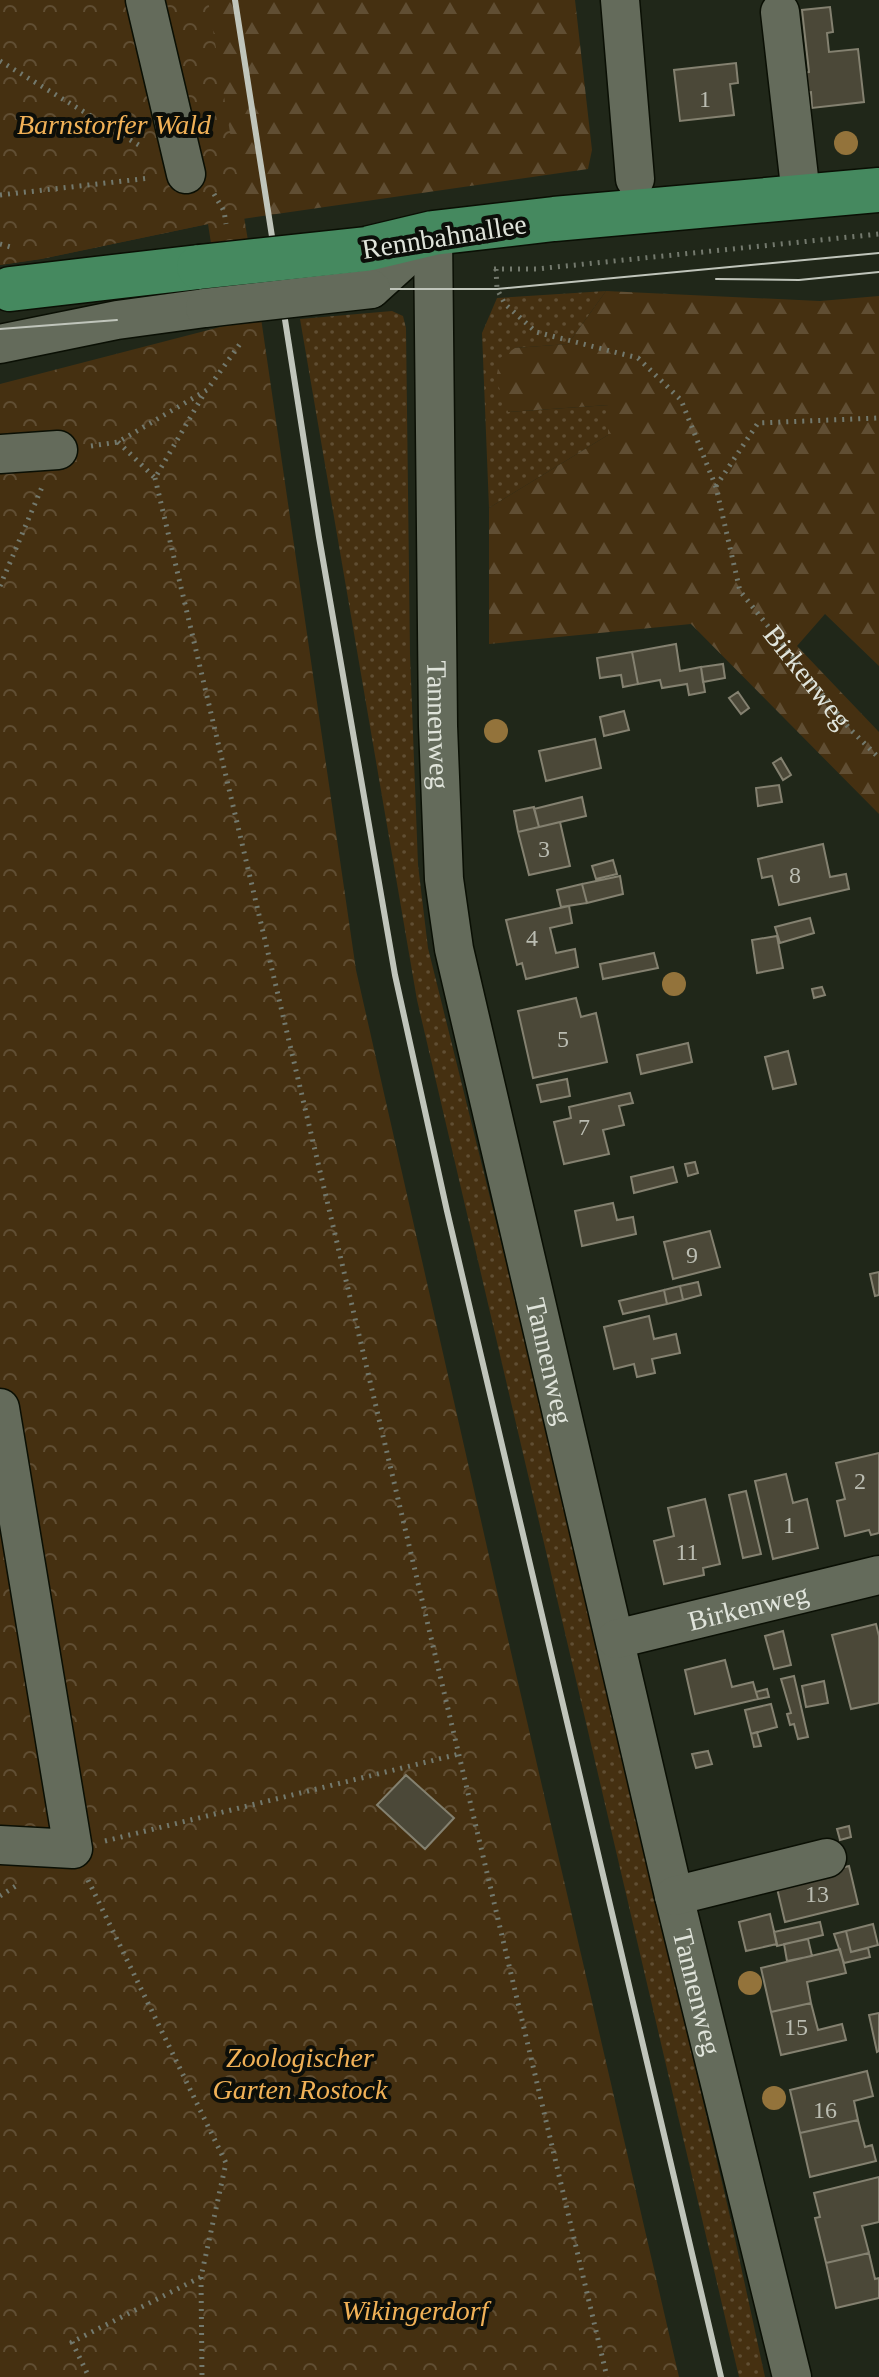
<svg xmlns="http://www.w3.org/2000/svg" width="879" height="2377" font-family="Georgia,serif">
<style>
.grass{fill:url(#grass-dots)}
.forest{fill:url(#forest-firs)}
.park{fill:url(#park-crowns)}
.building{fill:#4b4838;stroke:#848170;stroke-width:2}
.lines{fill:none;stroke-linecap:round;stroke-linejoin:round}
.minor-casing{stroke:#0a0f04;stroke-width:41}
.major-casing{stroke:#0a0f04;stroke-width:47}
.path{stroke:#73796d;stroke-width:5;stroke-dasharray:2 6;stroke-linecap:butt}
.minor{stroke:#646b5b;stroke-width:38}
.major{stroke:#45895f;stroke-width:44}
.tram{stroke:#c0c5bb;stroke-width:2}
.rail{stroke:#c0c5bb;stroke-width:6}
.minor-bridge-casing{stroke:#0a0f04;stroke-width:41;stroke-linecap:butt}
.major-bridge-casing{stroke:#0a0f04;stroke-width:47;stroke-linecap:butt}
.minor-bridge{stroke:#646b5b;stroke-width:38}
.major-bridge{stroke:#45895f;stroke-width:44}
.tree{fill:#93733b}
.labels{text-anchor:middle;stroke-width:8;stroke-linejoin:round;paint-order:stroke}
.number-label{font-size:24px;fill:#bbbdb2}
.park-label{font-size:28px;font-style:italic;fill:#f1b157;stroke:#0c0e09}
.street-label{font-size:28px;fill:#e0e4db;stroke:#0c0e09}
</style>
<defs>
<pattern id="grass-dots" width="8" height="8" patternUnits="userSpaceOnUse" patternTransform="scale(2)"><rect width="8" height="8" fill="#453011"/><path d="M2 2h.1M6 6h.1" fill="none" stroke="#604e33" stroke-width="1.8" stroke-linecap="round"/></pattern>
<pattern id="forest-firs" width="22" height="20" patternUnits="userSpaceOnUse" patternTransform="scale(2)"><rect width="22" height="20" fill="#453011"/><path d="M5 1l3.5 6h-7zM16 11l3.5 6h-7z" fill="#604e33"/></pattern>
<pattern id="park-crowns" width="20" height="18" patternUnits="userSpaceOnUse" patternTransform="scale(2)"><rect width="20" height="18" fill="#453011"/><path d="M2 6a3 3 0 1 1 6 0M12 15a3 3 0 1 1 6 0" fill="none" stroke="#604e33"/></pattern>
</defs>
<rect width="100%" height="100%" fill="#202719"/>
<path class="grass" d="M606 291 568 344 515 348 508 412 609 405 608 435 489 508 482 333 497 298Z
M392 311 403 316 406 328 410 654 418 865 428 948 511 1282 732 2225 765 2377H739L417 1000 300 319Z"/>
<path class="forest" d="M0 0H575L592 150 588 169 208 224 41 259 0 265Z
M606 291 820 301 879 296V666L825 614 797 646 879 732V814L691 624 489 644V508L608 435V405L508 412 496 379 500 358 515 348 568 344Z"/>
<path class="park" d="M0 0H208L262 325 356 970 504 1622 679 2377H0V384L224 326 208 224 41 259 0 265Z"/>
<path class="building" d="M830 7 833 32 827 33 829 52 858 49 864 102 812 108 811 92 802 93 799 74 809 72 802 10Z
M736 63 738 83 730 84 734 115 680 121 674 70Z
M676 644 680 671 701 667 705 692 689 695 687 684 662 688 660 680 638 684 632 652Z
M632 652 638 684 623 687 621 675 600 678 597 658Z
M723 664 725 678 703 682 701 667Z
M738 692 749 708 741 714 729 698Z
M624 711 629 730 604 736 600 717Z
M595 739 601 768 546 781 539 751Z
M781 758 791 775 783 780 773 763Z
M779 785 782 802 758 806 756 788Z
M582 797 586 816 539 827 534 809Z
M534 807 539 827 518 832 514 811Z
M560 822 570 866 529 875 518 832Z
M823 844 830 877 846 874 849 889 779 905 772 876 762 878 758 859Z
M613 860 617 874 596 879 592 866Z
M620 876 623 894 587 903 582 884Z
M582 884 587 903 561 907 557 890Z
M569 906 572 923 550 928 556 953 575 949 578 967 526 979 522 963 517 965 506 920Z
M810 918 814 933 780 943 775 927Z
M777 936 783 968 757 973 752 940Z
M654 953 658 968 603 979 600 964Z
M822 987 825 995 814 998 812 989Z
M576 998 581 1017 596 1013 607 1062 533 1078 518 1011Z
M688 1043 692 1062 641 1074 637 1055Z
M788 1051 796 1084 773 1089 765 1057Z
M567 1079 570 1096 541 1102 537 1085Z
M630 1093 633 1103 619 1106 624 1125 603 1130 609 1154 564 1164 554 1122 571 1118 569 1107Z
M695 1162 698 1173 688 1176 685 1164Z
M673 1167 677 1182 634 1193 631 1177Z
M613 1203 617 1220 633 1217 636 1234 582 1246 575 1211Z
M710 1231 720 1267 673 1279 664 1242Z
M879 1272V1295L875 1296 870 1274Z
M698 1282 701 1295 683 1300 680 1286Z
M680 1286 683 1300 667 1304 664 1290Z
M664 1290 667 1304 623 1314 619 1301Z
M649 1316 654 1339 676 1334 680 1353 652 1359 655 1373 637 1377 634 1364 614 1369 604 1327Z
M879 1453V1533L871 1535 869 1530 845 1536 837 1501 845 1499 836 1463Z
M786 1474 793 1503 807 1499 818 1548 773 1559 755 1481Z
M746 1491 761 1554 743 1558 729 1495Z
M705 1499 720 1564 703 1568 704 1575 664 1584 654 1541 674 1536 668 1508Z
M876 1624 879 1636V1703L851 1709 832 1635Z
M783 1631 791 1665 774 1669 765 1636Z
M725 1660 732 1687 753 1682 758 1699 695 1714 685 1670Z
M794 1676 808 1737 798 1739 794 1724 790 1725 787 1714 791 1713 781 1679Z
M824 1681 828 1703 806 1707 802 1686Z
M767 1689 769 1697 758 1699 756 1692Z
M771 1704 777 1727 751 1734 745 1710Z
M757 1732 761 1746 754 1747 751 1734Z
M708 1751 712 1764 696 1768 692 1754Z
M406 1775 454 1818 425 1849 377 1805Z
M849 1826 851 1837 840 1840 837 1829Z
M849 1866 858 1904 785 1922 776 1884Z
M770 1914 777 1944 746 1951 739 1922Z
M820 1922 823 1935 777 1946 774 1932Z
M873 1924 878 1945 851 1952 846 1931Z
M846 1931 851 1952 868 1948 870 1957 844 1963 834 1934Z
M808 1939 812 1956 787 1961 784 1944Z
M840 1949 846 1973 807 1982 811 2003 771 2012 761 1968Z
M811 2003 818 2030 842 2024 846 2040 781 2055 771 2012Z
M879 2013V2051L877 2052 869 2015Z
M867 2071 873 2096 854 2101 858 2120 800 2133 790 2090Z
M858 2120 865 2147 872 2145 876 2161 810 2177 800 2133Z
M879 2177V2222L862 2226 869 2253 826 2263 815 2218 820 2217 814 2193Z
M869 2253 875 2279 879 2278V2298L836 2308 826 2263Z"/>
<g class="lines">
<defs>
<g id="minor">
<path d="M145 0 186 174"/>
<path d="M620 0 635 179"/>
<path d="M780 12 801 195"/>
<path id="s2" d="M433 233 438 726 444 879 454 949 674 1896 792 2377"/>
<path d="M371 289 433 233"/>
<path d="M0 344 117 320 205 308"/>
<path d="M0 454 58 450"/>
<path d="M0 1408 73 1849 0 1845"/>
<path id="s3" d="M616 1639 879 1575"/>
<path d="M674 1896 827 1858"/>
</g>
<path id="major" d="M366 249 433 233 554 219 879 190
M10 289 199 267"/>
</defs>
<use href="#minor" class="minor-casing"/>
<use href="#major" class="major-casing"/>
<g class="path">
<path d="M0 61 142 147"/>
<path d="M214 194 224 211 226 224"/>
<path d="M0 195 150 178"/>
<path d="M0 244 14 248"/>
<path d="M494 269H536L879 234"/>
<path id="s1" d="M496 269 497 289 505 304 536 332 638 358 681 400 716 487 740 591 849 728 879 758"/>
<path d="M118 442 155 478 205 392"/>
<path d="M91 446 118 442 207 390 242 341"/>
<path d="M155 478 607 2377"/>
<path d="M716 486 758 423 879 418"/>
<path d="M0 586 42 487"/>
<path d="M105 1841 459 1754"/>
<path d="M88 1880 226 2163 201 2277 72 2342 89 2377"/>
<path d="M0 1896 19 1884"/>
<path d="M201 2277 202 2377"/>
</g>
<use href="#minor" class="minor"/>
<use href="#major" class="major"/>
<path class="tram" d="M716 279 799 280 879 272
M371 289H497L879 253
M0 329 117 320"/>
<path class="rail" d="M235 0 319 537 395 975 447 1211 721 2377"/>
<defs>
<path id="minor-bridge" d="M205 308 371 289"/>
<path id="major-bridge" d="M199 267 366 249"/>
</defs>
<use href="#minor-bridge" class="minor-bridge-casing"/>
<use href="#major-bridge" class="major-bridge-casing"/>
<use href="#minor-bridge" class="minor-bridge"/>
<use href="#major-bridge" class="major-bridge"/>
</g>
<g class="tree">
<circle cx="846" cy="143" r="12"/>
<circle cx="496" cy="731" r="12"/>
<circle cx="674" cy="984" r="12"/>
<circle cx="750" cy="1983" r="12"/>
<circle cx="774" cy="2098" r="12"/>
</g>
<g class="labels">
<g class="number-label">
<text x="705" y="107">1</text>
<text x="544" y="857">3</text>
<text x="795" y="883">8</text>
<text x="532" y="946">4</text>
<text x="563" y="1047">5</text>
<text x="584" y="1135">7</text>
<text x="692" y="1263">9</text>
<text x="860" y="1489">2</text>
<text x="789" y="1533">1</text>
<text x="687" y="1560">11</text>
<text x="817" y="1902">13</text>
<text x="796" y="2035">15</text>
<text x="825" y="2118">16</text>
</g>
<g class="park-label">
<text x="114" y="134">Barnstorfer Wald</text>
<text x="300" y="2067">Zoologischer<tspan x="300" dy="32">Garten Rostock</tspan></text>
<text x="415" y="2320">Wikingerdorf</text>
</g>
<g class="street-label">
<text transform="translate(444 236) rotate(-9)" y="10">Rennbahnallee</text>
<text dy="10" stroke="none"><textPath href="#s1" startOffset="554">Birkenweg</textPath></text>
<text dy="10" stroke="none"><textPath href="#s2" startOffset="492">Tannenweg</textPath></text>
<text dy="10" stroke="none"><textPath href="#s2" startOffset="1140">Tannenweg</textPath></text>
<text dy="10" stroke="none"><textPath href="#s3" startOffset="136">Birkenweg</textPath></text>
<text dy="10" stroke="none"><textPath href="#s2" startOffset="1788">Tannenweg</textPath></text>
</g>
</g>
</svg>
